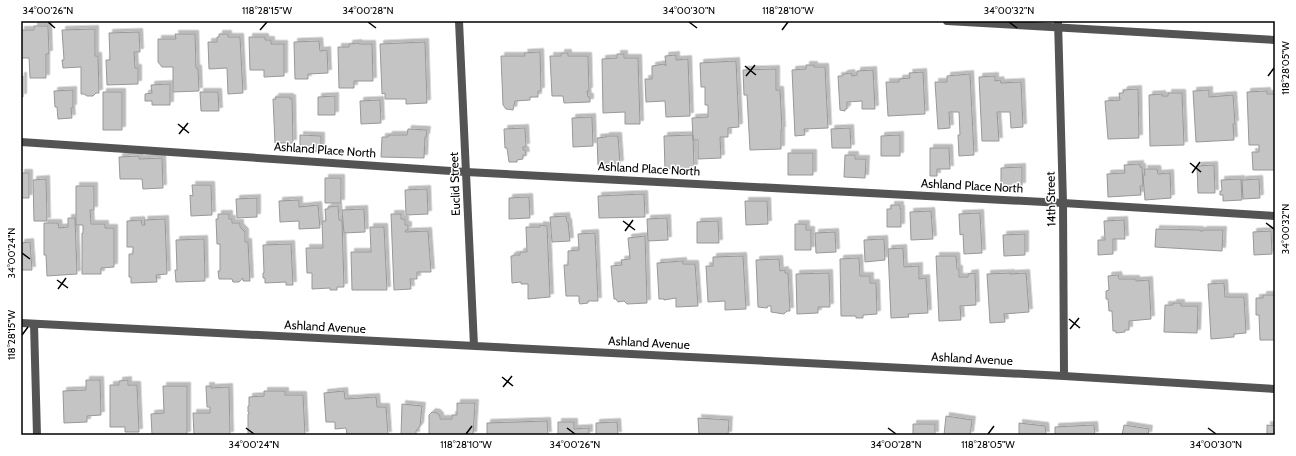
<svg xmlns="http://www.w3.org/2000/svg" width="1296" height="456" font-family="Cabin,sans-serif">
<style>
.building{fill:#c4c4c4;stroke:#989898;filter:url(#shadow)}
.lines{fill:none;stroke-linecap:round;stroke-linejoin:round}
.service{stroke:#545454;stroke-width:8}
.minor{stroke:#545454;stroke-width:8}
.ticks{fill:none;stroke:#000;stroke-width:1.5}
.labels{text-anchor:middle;stroke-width:3;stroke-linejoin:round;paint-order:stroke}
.street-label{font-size:12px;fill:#000;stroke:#fff}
.neatline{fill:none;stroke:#000;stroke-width:1.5}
.ticks-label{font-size:10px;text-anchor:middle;fill:#000}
</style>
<defs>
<filter id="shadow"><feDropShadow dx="3.5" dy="-3.5" stdDeviation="0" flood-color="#0004"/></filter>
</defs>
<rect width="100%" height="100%" fill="#fff"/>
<path class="building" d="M34 26H48L49 54H46V78H30L29 58H21V30H34Z
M95 29V56H98L99 93H96L93 96H87L84 94H81V67L63 68 62 60H64L62 30Z
M139 32 140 52H134L135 68H138V84L107 85 106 60H110L109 33Z
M175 34H195L196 68 198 69 199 91 173 92V67H162L158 62V39H176Z
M219 34H228V37H240L243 93 228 94 227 68 209 69 208 42H217V37H219Z
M249 37H265V40H271V44H284V76L264 77V70H250Z
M319 41 320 51 327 50 328 73 308 74V79H295L294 42Z
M425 42 427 103 406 104V99H385V93L382 94 380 44Z
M358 43 359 44H372L373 81H354V88H339L338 47H349V44Z
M540 52 541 91H538V97H530V100L515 101 513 110 506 109 503 105 501 56H525L524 53Z
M561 53H568V56H588L589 91H587L588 97H590V102L564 103 563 96H552L550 56H561Z
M617 54H624V58H638L640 124H625V112L603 113 602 59 617 58Z
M676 55V60L688 59 690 116 666 117 665 101 646 102 645 79H652V66L664 64 666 66 665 56Z
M736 61 739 127 728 128V137H720L721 158 698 159V140H693L692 118 708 117V105H705V87H701L700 63Z
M806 65H814V67H825L828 128 804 129 805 135 795 136 792 70 806 69Z
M776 69V90H780L782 130H781V149L750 150 747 95H744L743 70Z
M873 70 875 109H862V101L847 102V109H845V111L840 110 838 76H842L844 74 851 73 852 76 857 75V71Z
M923 72 925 114 888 116 886 82H899V79L910 78 909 73Z
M970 74 974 155 959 156 958 135H960L959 112H949L950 128 938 129 935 82H947V76Z
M21 76H23V97H21Z
M995 76V81L1000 80 1001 83 1021 82 1023 127 1011 128 1010 112H997L999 141H982L979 77Z
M170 84V105H152V101H145V94L152 93 151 85Z
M1138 89 1139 138 1108 139 1105 101 1120 100 1119 93H1123L1124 90Z
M73 90V108H71L72 118 58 119 57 107H55L54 91Z
M1209 90V97L1233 95 1235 124H1233L1234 140 1196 142 1193 91Z
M1267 91V94H1275V170H1253L1252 152H1259V145H1249L1247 92Z
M103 92H122V130H103Z
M200 92H218L219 111H201Z
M1168 93H1182L1184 145 1150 146 1149 95 1162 94V96H1168Z
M335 96V115H318V97Z
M275 97H290V99L292 98 293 143H275L273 99H276Z
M380 100 381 123 361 124 360 101Z
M592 117 593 146 573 147 572 118Z
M525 128 526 147H523V150H525L526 155H523V159L517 160V162H509L507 148H505L504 129Z
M850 128 851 148H832L831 129Z
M408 129 427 130 426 137H425L424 158 381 157 382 137H388L389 135H407Z
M300 135 321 136V152L300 151Z
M693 135 694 168 665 169 664 136Z
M900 135V156H881V136Z
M606 136H618L620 164 598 165 597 138 606 137Z
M930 148H949L950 169H937V176H930Z
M788 153H813V175H788Z
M845 155H855V159H866L865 178 844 177Z
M139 156V159L162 158 163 188 143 189 142 179H120L119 157Z
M1140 164V167H1142L1143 186H1140L1141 195 1108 197 1107 174 1125 173 1124 165Z
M1214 165 1215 193H1198L1197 166Z
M1022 167V186H1001V168Z
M1144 169H1157L1158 174 1170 173 1171 198 1145 200 1143 176 1145 175Z
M21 173H29V198H21Z
M325 178H341V203H325Z
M46 179 47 221H34L33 180Z
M1241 179 1242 200 1223 201V195H1220V191H1222L1221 180Z
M1259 179 1260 198 1243 199 1242 180Z
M192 185H211L212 215 191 216 190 195 193 196Z
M76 186H94V210H90L91 224H105V228H114V267L101 268V274H82V233H83V225H76Z
M427 189 428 214 406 215 405 190Z
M644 194 645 217 599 218 598 196Z
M529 197 530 218 509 219V198Z
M257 198V217L237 218 236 199Z
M299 200V207L318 205 320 228 299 229V221L280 222 279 201Z
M745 201H767L768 224 746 225Z
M891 205H900V209H901V227H887V209H891Z
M338 206 339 220H342L344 287H337V290H330V288L312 289V273H307L306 248H323L322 221H326L325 209H328V207Z
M364 209 365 232 344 233 342 210Z
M931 211 933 239 911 240 910 212Z
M980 213 982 253 964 254 963 234 960 235 959 214Z
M218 214H229V219H232V223H240V227L245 232V242H248L250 281H243V278L239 282H233L232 279H219L218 271H220V244H217L216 219H218Z
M391 214H401V219H405V225H408V230H406L405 232 428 231 431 272H417V279H410L411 289 394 290Z
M566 216 567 222H568L570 241 552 242 550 217Z
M68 218H75L77 274 47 276 46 255H44V223H58L59 228 68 227Z
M667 218 668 240 648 241 647 219Z
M165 219 167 274 156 275 157 282 131 283V277H129V254H133V247H127V221L141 220 142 225H145L144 220Z
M1124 220 1125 239H1113V254L1098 255V240H1105L1104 221Z
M718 221 719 243H697V222Z
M795 224H806V230H811V250H795Z
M540 225 547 226 550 297 528 299V284H521V282L512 283 511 256H513V255H520V252H527L526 227H540Z
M370 227H384L387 290H352L351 252H371Z
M1156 229 1200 230V231H1203V230H1223L1222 251 1155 247Z
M1271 231 1272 254 1254 255 1253 232Z
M835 232 836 252 816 253 815 233Z
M595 233 598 301H588V303L580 304 579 302V296H566L564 265H568V251L579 250 578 234Z
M1025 234V255L1004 256 1003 235Z
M645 236 647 303 627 304 624 301 618 302 616 299H614L611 266 622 265 621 260 630 259 628 238Z
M204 239 205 281 176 282 175 270H177L176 240Z
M884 239 885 260 865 262 864 240Z
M30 242 32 270H21V243Z
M291 244 293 285H286V282L265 283V278H263V273H264L263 245Z
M903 248 904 267 919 266V279L926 278 928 313 908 314 909 317 891 318 888 249Z
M743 256 746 309 725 310V301L708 302 706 266H713V257Z
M936 256H956L957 269H959V277H968V274L975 273 976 305 960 306 961 320 939 321Z
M859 258 860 276H870V283H876L877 314 863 315V318H856V316H841L840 259Z
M779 259 780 271 785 270V273H788L790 311H787L784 314 771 312V306H768L767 308 758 307 756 260Z
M683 261V264H695L698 306 676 307V298L664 300V299H659L657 263Z
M829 273 830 307H818V313L797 314 796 274Z
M1011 273 1010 274 1026 273 1029 312 1004 314 1005 322 990 323 987 274Z
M1118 275 1119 279H1136V281L1149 280 1151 319 1129 321V330H1125V332L1116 333V331H1113L1112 311H1109L1108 299H1106V291L1109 290 1108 276Z
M1224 283 1225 297H1244L1246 333 1234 334V337L1211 339 1208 284Z
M1263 295H1275V340H1260L1259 315H1256V298H1263Z
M1173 303H1181V306H1198L1197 333 1164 332 1165 305H1173Z
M86 380H100L101 415 87 416V422L64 423 63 391 86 390Z
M128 380V385H137L139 432H125V427H110V385H119V381Z
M163 386H187V435H152L151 414 164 413Z
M206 386H211V388L229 387 230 435H194L193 413H210V407H207Z
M264 391H285V395H303L305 435H248V414H249V412H248V406H249V397L264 396Z
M344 391 345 399 376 397 377 407H386L388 435H347L346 428 335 429V422H326L324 393Z
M457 403H475L473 435H429V415L432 412 437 413 440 416V419H452V415H457Z
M402 404 422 406 420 426 416 431V435H401Z
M946 416 972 420 970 435H944Z
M698 418 729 420 728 435H699Z
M547 421 548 435H487V423Z
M558 422H574V429L589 428V435H558Z
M617 422 618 435H596V423Z
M1019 423 1045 426 1046 435H1019Z
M913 424H935V435H913Z
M1094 425 1095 435H1055V427Z
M1124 425 1149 429 1148 435H1122Z
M1267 425 1275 426V435H1267Z"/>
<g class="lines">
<path class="service" d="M21 142 466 172 1063 203 1275 216"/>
<path class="minor" d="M459 21 474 346
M947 21 1275 40
M1058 21 1063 203 1064 376
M21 323 1064 376 1275 389
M34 324 37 435"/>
</g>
<path class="ticks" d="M48 22 55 28M368 22 376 28M689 22 697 28M1009 22 1017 28M260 30 267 22M782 30 788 22M745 66 756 75M746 76 755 65M1268 76 1274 68M178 124 189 133M179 134 188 123M1190 163 1201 172M1192 173 1200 162M623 221 635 230M1266 223 1274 229M625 231 633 220M22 253 30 259M57 280 68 288M58 289 66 278M1069 319 1080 328M1070 329 1079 318M22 335 28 327M502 377 513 386M503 387 512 376M246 428 254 434M567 428 575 434M888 428 896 434M1208 428 1216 434M466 434 472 426M988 434 994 426"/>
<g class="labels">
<g class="street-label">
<text transform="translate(325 150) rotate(4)" y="4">Ashland Place North</text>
<text transform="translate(649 169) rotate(3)" y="4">Ashland Place North</text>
<text transform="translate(455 184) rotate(-92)" y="4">Euclid Street</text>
<text transform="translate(972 186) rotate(3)" y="4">Ashland Place North</text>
<text transform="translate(1051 199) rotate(-91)" y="4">14th Street</text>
<text transform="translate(325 327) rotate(3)" y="4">Ashland Avenue</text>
<text transform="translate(649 343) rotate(3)" y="4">Ashland Avenue</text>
<text transform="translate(972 359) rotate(3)" y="4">Ashland Avenue</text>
</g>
</g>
<rect width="1296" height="456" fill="none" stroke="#ffffff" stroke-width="44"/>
<rect x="22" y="22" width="1252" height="412" class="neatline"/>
<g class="ticks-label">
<text x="48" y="14">34°00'26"N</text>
<text x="267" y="14">118°28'15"W</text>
<text x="368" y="14">34°00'28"N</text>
<text x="689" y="14">34°00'30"N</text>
<text x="788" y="14">118°28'10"W</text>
<text x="1009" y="14">34°00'32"N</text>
<text transform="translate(1285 68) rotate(-90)" y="4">118°28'05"W</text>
<text transform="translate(1285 229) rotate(-90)" y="4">34°00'32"N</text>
<text transform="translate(11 253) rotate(-90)" y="4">34°00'24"N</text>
<text transform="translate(11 335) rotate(-90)" y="4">118°28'15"W</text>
<text x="254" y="448">34°00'24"N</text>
<text x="466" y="448">118°28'10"W</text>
<text x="575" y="448">34°00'26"N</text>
<text x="896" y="448">34°00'28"N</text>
<text x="988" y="448">118°28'05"W</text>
<text x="1216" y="448">34°00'30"N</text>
</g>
</svg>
